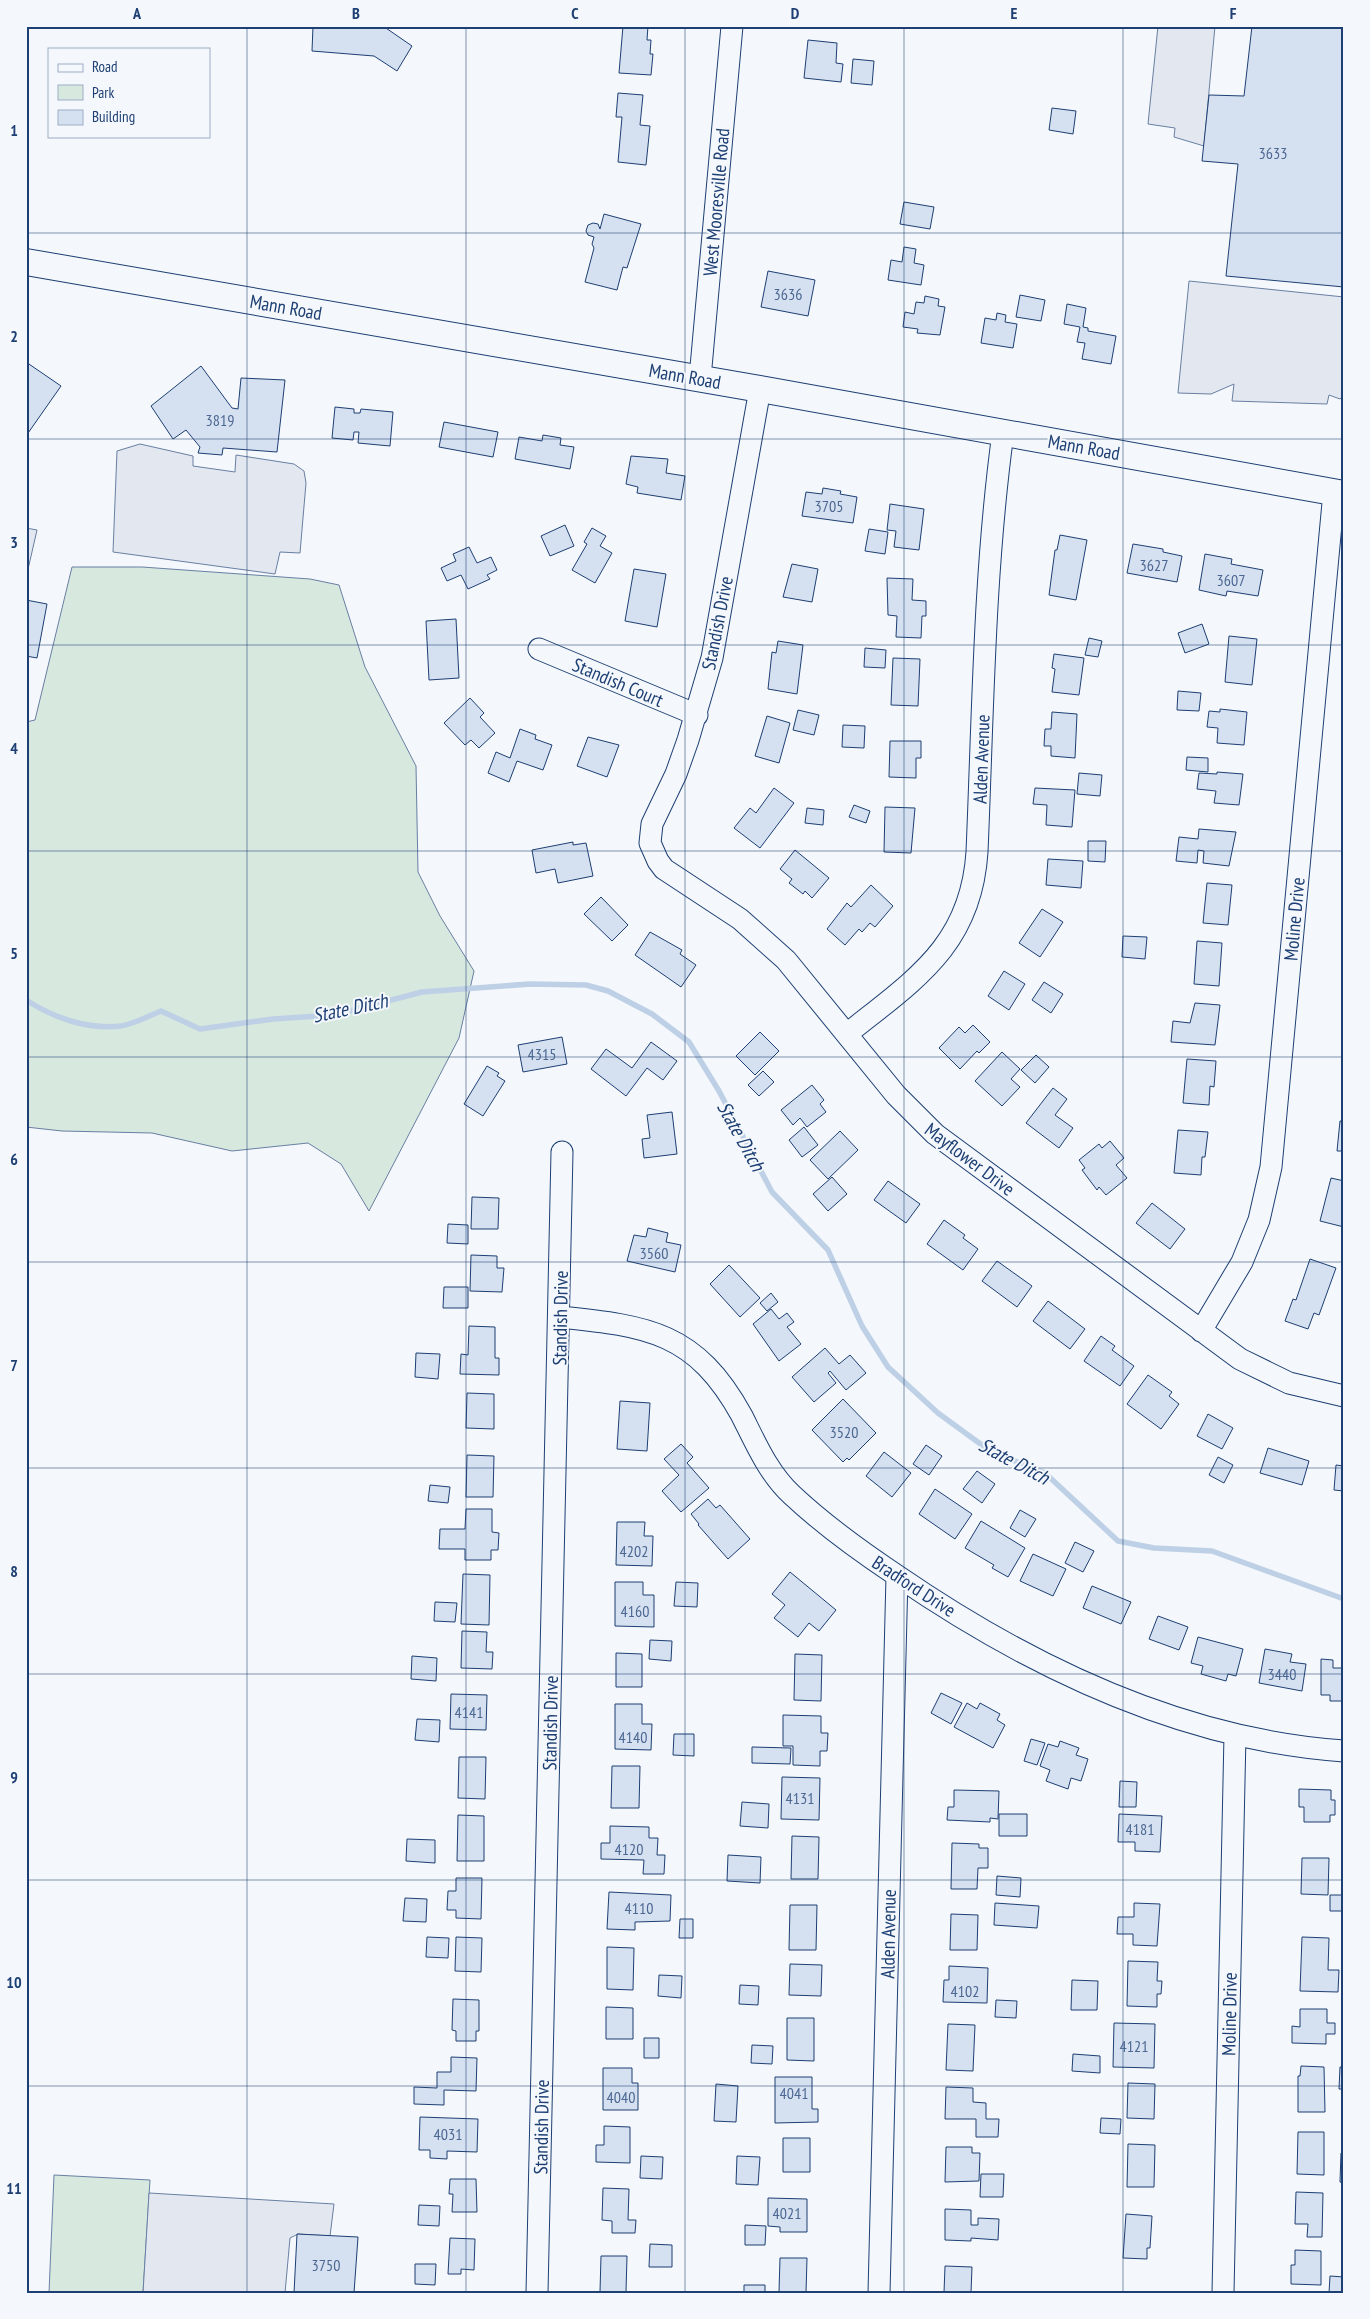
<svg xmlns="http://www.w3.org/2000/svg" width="1370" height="2319" font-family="'PT Sans Narrow',sans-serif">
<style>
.green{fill:#d7e8df;stroke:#687fa3}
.parking{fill:#e3e8f0;stroke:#687fa3}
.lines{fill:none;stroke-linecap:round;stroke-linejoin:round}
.stream{stroke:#bed0e5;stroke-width:5.5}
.building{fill:#d5e0f0;stroke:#1d3f73}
.minor-casing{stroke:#1d3f73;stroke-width:23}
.major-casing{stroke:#1d3f73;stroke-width:28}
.minor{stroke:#f4f7fb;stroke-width:21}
.major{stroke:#f4f7fb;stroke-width:26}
.grid{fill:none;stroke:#1d3f73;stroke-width:1;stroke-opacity:0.55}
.labels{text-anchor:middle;stroke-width:4;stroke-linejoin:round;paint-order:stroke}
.number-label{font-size:16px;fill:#4b6792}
.street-label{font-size:19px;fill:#1d3f73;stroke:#f4f7fb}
.water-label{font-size:20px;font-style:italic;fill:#1d3f73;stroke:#f4f7fb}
.neatline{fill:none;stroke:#1d3f73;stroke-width:2}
.grid-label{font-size:16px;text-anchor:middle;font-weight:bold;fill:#1d3f73}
</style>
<rect width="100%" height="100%" fill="#f4f7fb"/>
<path class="green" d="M72 567H142L310 579 339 585 365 667 416 766 418 872 440 916 474 971 459 1038 369 1211 341 1164 308 1143 232 1151 152 1133 62 1131 26 1127V722L35 720Z
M54 2175 150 2180 143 2293H49Z"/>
<path class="parking" d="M1158 26H1215L1204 146 1174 137 1175 128 1148 124Z
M1189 281 1344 297V395L1340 399 1329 395 1327 404 1232 401 1234 384 1211 394 1178 393Z
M140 444 193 456V466L235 472 236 455 294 464 304 471 306 483 300 553 280 552 275 574 113 552 117 451Z
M26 528 37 530 26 578Z
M149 2193 334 2204 330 2236 298 2234 290 2238 285 2293H143Z"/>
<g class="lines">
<path class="stream" d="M26 1000C54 1018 88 1030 121 1026 134 1024 149 1016 161 1011L200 1029 273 1019 334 1015 422 992 530 984 586 985 608 991 652 1014 689 1042 719 1091 772 1192 828 1250 862 1326 888 1367 938 1413 990 1451 1045 1473 1118 1541 1154 1548 1212 1551 1344 1599"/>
</g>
<path class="building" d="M313 26H383L412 46 397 71 374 56 312 51Z
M623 26H648L647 40H651L650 54H653L651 75 619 73Z
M1252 26H1344V287L1226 276 1238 164 1202 161 1209 95 1244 96Z
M808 40 837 43 836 63 843 64 841 82 804 78Z
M853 59 874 61 872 85 851 83Z
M618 93 643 95 640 125 650 126 646 165 618 162 622 117H616Z
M1052 108 1076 111 1073 134 1049 130Z
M904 202 934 207 930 229 900 224Z
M604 214 641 224 627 268 623 267 617 290 585 282 594 248 592 244 594 237 588 235 586 231 588 225 593 223 598 224 600 229Z
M904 247 916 249 914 263 924 265 921 285 888 280 891 260 902 262Z
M768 271 815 280 808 316 761 307Z
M1020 295 1045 300 1041 321 1016 317Z
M925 296 939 299 938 306 945 307 940 335 917 333 918 329 903 327 905 312 914 314 916 302 924 303Z
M1067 304 1086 308 1083 327 1088 328V331L1116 336 1111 364 1082 359 1085 343 1077 342 1080 327 1064 324Z
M997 313 1006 315 1005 322 1017 324 1013 348 981 343 985 318 996 320Z
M26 362 61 386 26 436Z
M201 366 232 408 238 409 241 378 285 380 277 452 223 448 222 455 198 453 200 447 186 430 173 439 151 406Z
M335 407 354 409V413H360L361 409 393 412 390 446 358 443 359 432H354L353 440 332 438Z
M444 422 498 432 493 457 439 447Z
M543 435 561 438 560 445 574 447 570 469 515 459 519 437 542 441Z
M631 456 668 459 666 473 685 476 681 500 637 493 638 487 626 484Z
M823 488 841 491 840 494 857 497 853 523 802 516 806 492 822 494Z
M890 504 924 509 919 550 894 547 896 531 887 530Z
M565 525 574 546 550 556 541 536Z
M592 528 606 536 600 546 612 553 595 583 572 570 587 544 584 542Z
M869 529 888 532 885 554 865 551Z
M1060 535 1087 540 1076 600 1049 595 1055 550H1057Z
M1133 544 1163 549V552L1182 556 1177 582 1127 573Z
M469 547 477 563 491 557 497 570 487 575 490 579 468 589 461 575 447 581 441 568 456 561 453 554Z
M1205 554 1232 559 1231 564 1263 570 1258 596 1227 591 1226 596 1199 590Z
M792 564 818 569 812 602 783 597Z
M634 569 666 574 657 627 625 621Z
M887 578 913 579 912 600 926 601V616H922L921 638 896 637 897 616 888 615Z
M26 600 47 604 37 658 26 656Z
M456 619 459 678 429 680 426 621Z
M1202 624 1209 644 1185 653 1178 633Z
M1229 636 1257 639 1252 685 1225 682Z
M1089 638 1102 641 1098 657 1085 655Z
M778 641 803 645 797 694 768 689 772 652 776 653Z
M865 648 886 650 885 668 864 667Z
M1054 654 1084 658 1079 695 1052 692 1055 669 1052 668Z
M893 658 920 659 918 706 891 705Z
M1178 691 1201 693 1199 711 1177 710Z
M470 698 484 713 480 717 495 733 479 748 471 740 465 745 444 723Z
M1220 709 1247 712 1244 745 1217 743 1218 728 1207 727 1209 711 1220 712Z
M798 710 819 715 814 735 793 730Z
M1052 712 1077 714 1075 758 1051 756V746H1044L1045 729H1051Z
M767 716 790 723 779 763 755 756Z
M843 725 865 726 864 748 842 747Z
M520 729 536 735 535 739 552 745 543 770 517 761 509 782 488 773 496 752 510 758Z
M588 737 619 745 607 777 577 766Z
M890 741H921V758H916V778L889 777Z
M1187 757 1208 758V772L1186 770Z
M1217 772 1243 774 1239 805 1214 803 1216 791 1197 789 1199 773 1217 774Z
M1079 773 1102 775 1100 796 1077 794Z
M774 788 794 803 760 848 734 828 750 808 756 813Z
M1035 788 1075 790 1072 827 1046 825 1047 805 1033 804Z
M854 805 870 811 866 823 849 817Z
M885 807 915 808 911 853 884 852Z
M807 808 824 810 823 825 805 823Z
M1199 829 1236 832 1229 866 1203 863 1204 851 1198 850 1197 863 1176 861 1179 837 1198 839Z
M1088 841H1106L1105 862 1088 861Z
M573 842V845L586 843 593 876 558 883 555 869 536 873 532 850Z
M795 850 829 878 812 898 805 891 803 894 789 883 792 879 780 869Z
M1048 859 1083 861 1081 888 1046 885Z
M1207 883 1232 885 1228 925 1203 923Z
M871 885 893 906 875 927 870 923 862 932 859 929 845 945 827 929 847 903 851 907Z
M601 897 628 925 612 941 584 914Z
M1042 909 1063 922 1040 957 1019 943Z
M650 932 682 950 680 954 696 965 681 987 635 955Z
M1123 936 1147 937 1145 959 1122 957Z
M1197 941 1222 943 1219 986 1194 984Z
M1004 971 1025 984 1009 1010 988 996Z
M1044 982 1063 994 1051 1013 1032 1000Z
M1195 1003 1220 1005 1215 1045 1171 1042 1173 1021 1190 1023Z
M973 1025 990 1042 979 1053 977 1051 960 1069 939 1048 959 1027 965 1033Z
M760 1032 779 1051 755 1075 736 1056Z
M562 1037 567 1064 523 1072 518 1045Z
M651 1042 677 1061 663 1080 647 1068 626 1096 591 1069 606 1049 632 1068Z
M1002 1052 1020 1069 1011 1079 1020 1087 1002 1106 975 1081Z
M1036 1055 1049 1067 1035 1083 1021 1070Z
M1187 1059 1216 1061 1214 1087 1210 1086 1209 1105 1183 1103Z
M487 1066 499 1073 497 1076 505 1081 483 1116 464 1104Z
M763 1071 774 1082 759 1096 748 1085Z
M812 1085 824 1100 820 1104 826 1112 807 1127 800 1118 793 1125 781 1110Z
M1053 1088 1067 1099 1055 1115 1073 1128 1059 1148 1026 1123Z
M672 1112 677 1154 644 1158 642 1139 650 1138 647 1115Z
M1344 1117V1151H1337L1340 1121H1343Z
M804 1127 818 1145 802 1157 789 1140Z
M1178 1130 1208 1132 1205 1157H1202L1201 1175 1174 1173Z
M840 1131 858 1150 828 1179 810 1160Z
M1110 1141 1124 1158 1116 1165 1127 1178 1106 1195 1099 1187 1097 1190 1082 1170 1085 1168 1079 1160 1099 1144 1102 1148Z
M832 1177 847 1194 828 1211 813 1194Z
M1331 1178 1344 1181V1227L1320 1221Z
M888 1181 920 1204 906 1223 874 1200Z
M472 1197 499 1198 498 1229H471Z
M1152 1203 1185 1229 1170 1249 1136 1223Z
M944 1220 965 1235 963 1238 978 1249 963 1270 927 1244Z
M448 1224 468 1225V1244L447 1243Z
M648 1228 668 1233 666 1242 681 1245 675 1272 627 1261 634 1235 646 1237Z
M471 1255 497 1256V1268H504L502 1292 470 1291Z
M1310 1259 1336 1268 1319 1315 1314 1313 1308 1329 1285 1321 1293 1299 1296 1300Z
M997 1261 1032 1286 1017 1307 982 1281Z
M729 1265 760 1298 740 1317 710 1284Z
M444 1287H468V1308H443Z
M771 1293 778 1302 767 1311 760 1303Z
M1048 1301 1085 1329 1070 1349 1033 1321Z
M771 1309 779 1319 787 1313 794 1322 787 1327 801 1344 779 1361 753 1324Z
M469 1326 495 1327V1358H499V1375L460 1374 461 1354 468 1355Z
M1101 1336 1115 1346 1112 1350 1134 1366 1120 1386 1084 1361Z
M825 1348 839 1364 850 1355 866 1373 846 1390 830 1371 828 1373 836 1383 814 1402 792 1377Z
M416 1353 440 1354 438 1379 415 1377Z
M1148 1375 1172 1392 1169 1396 1179 1404 1161 1429 1127 1404Z
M467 1393 494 1394V1429L466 1428Z
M843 1399 876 1433 849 1460 847 1458 843 1462 812 1430Z
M620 1401 650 1403 647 1451 617 1449Z
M1208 1414 1233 1428 1222 1449 1197 1436Z
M681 1444 693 1457 687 1463 709 1488 681 1512 662 1491 679 1475 664 1459Z
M926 1445 942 1456 929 1475 913 1464Z
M1268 1448 1309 1461 1302 1485 1260 1473Z
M884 1452 911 1473 892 1497 866 1476Z
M467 1455 494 1456 493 1497H466Z
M1218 1457 1233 1465 1224 1483 1209 1475Z
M1336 1465 1344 1466V1491L1334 1490Z
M977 1471 995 1484 982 1503 963 1489Z
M430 1485 450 1487 448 1503 428 1501Z
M935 1489 972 1514 955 1539 919 1514Z
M708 1499 716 1508 720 1505 750 1539 728 1559 698 1525 699 1524 691 1514Z
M466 1509H492V1532L499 1533 498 1550H491V1560H465V1549H439L440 1529H465Z
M1020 1510 1036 1519 1025 1537 1010 1528Z
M981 1521 1025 1548 1008 1577 992 1568 994 1565 965 1548Z
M617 1522H645L644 1536H653L652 1566 616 1565Z
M1075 1542 1094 1551 1083 1572 1065 1563Z
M1033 1554 1066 1569 1053 1596 1020 1581Z
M790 1572 836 1610 819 1631 809 1623 798 1637 774 1618 785 1605 772 1594Z
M463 1574 490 1575 489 1625 461 1624Z
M615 1582H643V1595H654V1627L615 1626Z
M676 1582 698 1583 697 1607 674 1606Z
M1092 1586 1131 1602 1121 1624 1083 1608Z
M435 1602 457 1603 455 1622 434 1621Z
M1158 1616 1188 1627 1179 1650 1149 1639Z
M462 1631 487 1632 486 1652H493L492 1669 461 1668Z
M1198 1637 1243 1649 1236 1676 1228 1674 1226 1681 1201 1674 1203 1666 1191 1663Z
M650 1640 672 1641 671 1661 649 1659Z
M1265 1649 1292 1654 1290 1662 1306 1664 1302 1691 1259 1683Z
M616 1653 642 1654V1687H616Z
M795 1654 822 1655 821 1701 794 1700Z
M412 1656 437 1658 436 1681 411 1679Z
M1321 1659 1333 1660V1668H1344V1701H1330V1695H1321Z
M941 1693 962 1703 951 1724 931 1713Z
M451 1694 487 1695 486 1730 450 1729Z
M967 1703 977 1709 980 1703 1000 1714 997 1720 1005 1725 993 1748 954 1727Z
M615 1704H642V1724H652L651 1750 615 1749Z
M783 1715 821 1716V1733H828L827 1751H820V1766L793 1765V1746H783Z
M417 1719 440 1720 439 1742 415 1740Z
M674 1734H694V1756L673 1755Z
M1031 1739 1045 1743 1037 1765 1024 1761Z
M1060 1741 1079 1748 1076 1755 1088 1759 1081 1781 1071 1778 1068 1789 1046 1781 1050 1770 1040 1766 1048 1744 1058 1747Z
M752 1747 791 1748 790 1764 752 1763Z
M459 1757H486L485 1799 458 1798Z
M612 1766H640L639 1808H611Z
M782 1777 820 1778 819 1820 781 1819Z
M1120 1781 1137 1782 1136 1807H1119Z
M1299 1789 1331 1790V1800H1335V1815H1330V1822H1304V1807H1299Z
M954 1790 999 1791 998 1819 990 1818V1822L947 1820 948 1807H954Z
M742 1802 769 1804 768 1828 740 1826Z
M999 1814H1027V1836H999Z
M1119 1814 1162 1816 1160 1852 1135 1851V1842H1118Z
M458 1815 484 1816V1861H457Z
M610 1826 649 1827V1838H658L657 1855H665L664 1874H643L644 1860 601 1859V1843H610Z
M792 1836 819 1837 818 1879H791Z
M407 1839 435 1840V1863L406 1861Z
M952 1843 979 1844V1848H988V1868H978L977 1889H951Z
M728 1855 761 1857 760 1883 727 1881Z
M1302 1858H1329L1328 1895 1301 1894Z
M997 1876 1021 1878 1020 1897 996 1895Z
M456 1878H482L481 1919 456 1918V1910H447L448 1891H456Z
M609 1892 671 1895 670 1921 635 1922V1930L607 1929Z
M1330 1895H1344V1911H1330Z
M405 1898 427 1899 426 1922 403 1921Z
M995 1903 1039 1906 1037 1928 994 1925Z
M1134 1903 1160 1904 1157 1946 1133 1945V1934H1117L1118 1917H1134Z
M790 1905H817L816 1950H789Z
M951 1914 978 1915 977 1950H950Z
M680 1919H693V1938H679Z
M427 1937 449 1938 448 1958 426 1957Z
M456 1937 482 1938 481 1972 455 1971Z
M1302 1937 1329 1938 1328 1970H1339L1338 1992 1300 1991Z
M607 1947 634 1948 633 1990 607 1989Z
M1128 1961 1158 1962 1157 1981H1162L1161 1994H1157V2007L1127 2006Z
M790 1964 822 1965 821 1996 789 1995Z
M949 1966 988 1968 987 2003 943 2002 944 1980H949Z
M659 1975 682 1976 681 1998 658 1996Z
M1072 1980 1098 1981 1097 2010H1071Z
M740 1985 759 1986 758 2005 739 2004Z
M453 1999 479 2000V2031H476V2041H456V2031L452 2030Z
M996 2000 1017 2001 1016 2018 995 2017Z
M606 2007 633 2008V2039H606Z
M1300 2009H1327V2023H1335V2034H1326V2044L1292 2043V2026L1300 2027Z
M787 2018H814V2061L787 2060Z
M1114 2023 1155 2024 1154 2068 1113 2067Z
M948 2024 975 2025 973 2071 946 2070Z
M644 2038H659V2058H644Z
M752 2045 773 2046 772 2064 751 2063Z
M1073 2054 1100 2056V2073L1072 2071Z
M451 2057 477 2058 476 2091 444 2090V2105L414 2104V2087L437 2088V2072H451Z
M1301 2066 1324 2067 1325 2112H1298V2076H1300Z
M1340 2067H1344V2089H1339Z
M603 2068H632V2083H638V2110H603Z
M775 2077H812V2109H818V2122L775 2123Z
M1128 2083 1155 2084 1154 2119 1127 2118Z
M716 2084 738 2086 736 2122 714 2121Z
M946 2087 973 2088V2102L986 2103V2119H999L998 2137H976V2119H945Z
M420 2117 478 2119 477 2152 447 2151V2159L430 2158V2150H419Z
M1101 2118 1121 2119 1120 2134 1100 2133Z
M604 2126 630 2127V2163L596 2162V2145H604Z
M1298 2132H1324V2175L1297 2174Z
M783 2138H810V2172H783Z
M1128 2144 1155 2145 1154 2187H1127Z
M946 2147H972V2153H980L979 2181 945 2182Z
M1341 2153H1344V2183L1340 2182Z
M641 2156 663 2157 662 2179 640 2178Z
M737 2156 760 2157 758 2185 736 2184Z
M981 2174H1004L1003 2197H980Z
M450 2179H476L477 2212H452L453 2194H449Z
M603 2188 629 2189 628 2220H636L635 2233H612V2221L602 2220Z
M1296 2192 1323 2193 1322 2237H1307L1308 2224H1295Z
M768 2198 807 2199V2232H780V2227L768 2226Z
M419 2205 440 2206 439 2226 418 2225Z
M945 2209 971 2210V2225H978V2218L999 2219 998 2240 971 2238V2241L945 2240Z
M1126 2214 1152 2216 1150 2248H1147V2259L1123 2258Z
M745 2225 766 2226 765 2245H745Z
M297 2234 358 2237 354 2293H294Z
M450 2238 475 2239 474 2270 461 2269V2274H448Z
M650 2244 672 2245V2267H649Z
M1295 2250 1321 2251V2285L1291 2284V2265H1295Z
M601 2256H627L626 2292H600Z
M780 2258H807L806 2293 779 2292Z
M415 2264H436L435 2285 415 2284Z
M945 2266 972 2267 971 2293H944Z
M1330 2276 1344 2277V2293H1329Z
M744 2285H765V2293H744Z"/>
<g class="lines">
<defs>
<path id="minor" d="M700 378 732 26
M760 389 712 658 688 740 676 774 652 824 650 843 658 861 664 869 740 919 786 960 896 1095 935 1134 1240 1359 1289 1383 1344 1396
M539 649 697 715
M847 1034C914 980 971 946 977 852 983 712 984 572 1003 433
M560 1317C648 1326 696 1332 742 1416 756 1444 769 1474 792 1495 824 1525 860 1551 896 1575 1027 1665 1182 1740 1344 1751
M1201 1331 1242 1262 1259 1220 1271 1167 1334 492
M537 2293 562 1152
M879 2293 897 1576
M1223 2293 1235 1735"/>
<path id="major" d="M26 262 760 389 1344 494"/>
</defs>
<use href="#minor" class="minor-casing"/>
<use href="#major" class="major-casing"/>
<use href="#minor" class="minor"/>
<use href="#major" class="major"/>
</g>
<path class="grid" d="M247 26V2293M466 26V2293M685 26V2293M904 26V2293M1123 26V2293M26 233H1344M26 439H1344M26 645H1344M26 851H1344M26 1057H1344M26 1262H1344M26 1468H1344M26 1674H1344M26 1880H1344M26 2086H1344"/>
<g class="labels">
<g class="number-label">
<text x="1273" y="159">3633</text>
<text x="788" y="300">3636</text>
<text x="220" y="426">3819</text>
<text x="829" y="512">3705</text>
<text x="1154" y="571">3627</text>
<text x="1231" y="586">3607</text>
<text x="542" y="1060">4315</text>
<text x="654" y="1259">3560</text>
<text x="844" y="1438">3520</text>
<text x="634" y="1557">4202</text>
<text x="635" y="1617">4160</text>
<text x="1282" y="1680">3440</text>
<text x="469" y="1718">4141</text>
<text x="633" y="1743">4140</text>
<text x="800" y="1804">4131</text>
<text x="1140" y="1835">4181</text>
<text x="629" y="1855">4120</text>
<text x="639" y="1914">4110</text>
<text x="965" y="1997">4102</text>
<text x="1134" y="2052">4121</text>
<text x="794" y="2099">4041</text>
<text x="621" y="2103">4040</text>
<text x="448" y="2140">4031</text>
<text x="787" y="2219">4021</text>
<text x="326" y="2271">3750</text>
</g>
<g class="street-label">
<text transform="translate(716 202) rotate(-85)" y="7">West Mooresville Road</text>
<text transform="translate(286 307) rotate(10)" y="7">Mann Road</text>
<text transform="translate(685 376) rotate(10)" y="7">Mann Road</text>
<text transform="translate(1084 447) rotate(10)" y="7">Mann Road</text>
<text transform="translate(717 623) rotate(-79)" y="7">Standish Drive</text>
<text transform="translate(618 682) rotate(23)" y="7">Standish Court</text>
<text transform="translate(981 759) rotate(-88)" y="7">Alden Avenue</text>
<text transform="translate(1294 919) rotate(-85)" y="7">Moline Drive</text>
<text transform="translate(970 1159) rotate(37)" y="7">Mayflower Drive</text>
<text transform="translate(560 1318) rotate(-89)" y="7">Standish Drive</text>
<text transform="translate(914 1586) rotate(33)" y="7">Bradford Drive</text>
<text transform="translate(550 1723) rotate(-89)" y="7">Standish Drive</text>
<text transform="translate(888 1934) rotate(-89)" y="7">Alden Avenue</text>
<text transform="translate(1229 2014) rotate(-89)" y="7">Moline Drive</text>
<text transform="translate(541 2127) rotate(-89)" y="7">Standish Drive</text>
</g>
<g class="water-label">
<text transform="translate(350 1008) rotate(-12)" y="7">State Ditch</text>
<text transform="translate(741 1136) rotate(61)" y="7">State Ditch</text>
<text transform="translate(1014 1461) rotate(28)" y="7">State Ditch</text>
</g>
</g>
<rect width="1370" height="2319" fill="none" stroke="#f4f7fb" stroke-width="55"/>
<rect x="48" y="48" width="162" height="90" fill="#f4f7fb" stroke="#9eadc5"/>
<rect x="58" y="64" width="25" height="8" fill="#f4f7fb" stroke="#9eadc5"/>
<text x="92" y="72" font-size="15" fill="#1d3f73">Road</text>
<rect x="58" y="85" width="25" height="15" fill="#d7e8df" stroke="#9eadc5"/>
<text x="92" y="98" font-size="15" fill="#1d3f73">Park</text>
<rect x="58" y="110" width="25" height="15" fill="#d5e0f0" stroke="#9eadc5"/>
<text x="92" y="122" font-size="15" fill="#1d3f73">Building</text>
<rect x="28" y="28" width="1314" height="2264" class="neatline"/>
<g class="grid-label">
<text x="137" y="19">A</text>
<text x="356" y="19">B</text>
<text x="575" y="19">C</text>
<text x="795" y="19">D</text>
<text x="1014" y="19">E</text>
<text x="1233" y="19">F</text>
<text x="14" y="136">1</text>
<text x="14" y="342">2</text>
<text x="14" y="548">3</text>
<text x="14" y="754">4</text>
<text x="14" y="959">5</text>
<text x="14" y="1165">6</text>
<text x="14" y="1371">7</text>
<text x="14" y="1577">8</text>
<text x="14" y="1783">9</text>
<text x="14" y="1988">10</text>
<text x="14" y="2194">11</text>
</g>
</svg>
